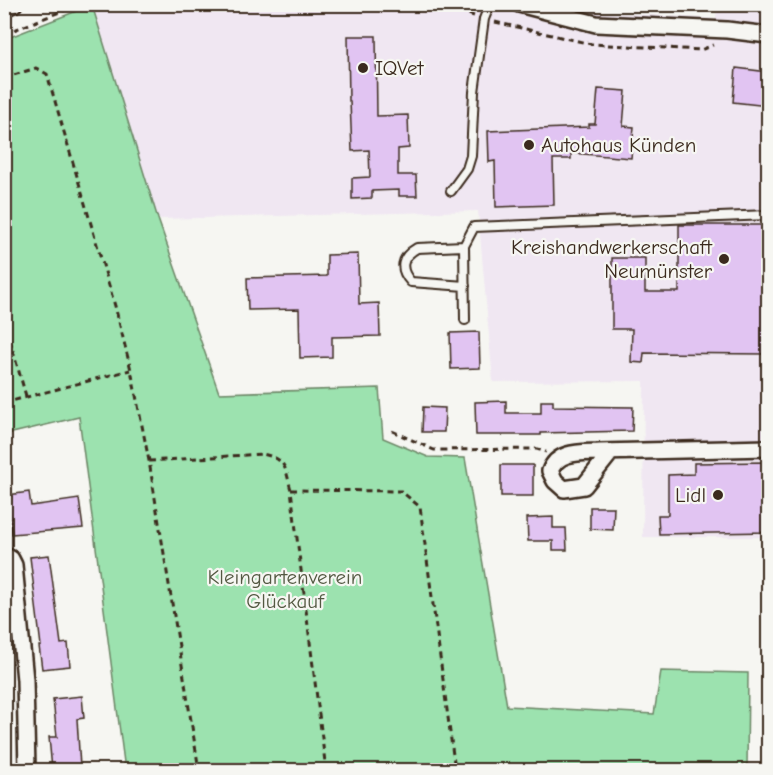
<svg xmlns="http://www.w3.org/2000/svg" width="773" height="775" font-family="'Comic Neue',sans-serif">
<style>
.built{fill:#f0e7f2}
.green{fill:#9ce2af;stroke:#6c8666;stroke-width:1.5}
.building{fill:#e1c4f2;stroke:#3b2a1e;stroke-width:1.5}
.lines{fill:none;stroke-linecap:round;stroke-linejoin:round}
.service-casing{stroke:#3b2a1e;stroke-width:12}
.minor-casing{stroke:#3b2a1e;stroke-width:20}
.path{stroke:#3b2a1e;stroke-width:3;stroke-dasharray:6 4.5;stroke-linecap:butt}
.service{stroke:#f6f6f2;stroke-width:8}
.minor{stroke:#f6f6f2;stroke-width:15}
.poi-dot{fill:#3b2a1e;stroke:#f6f6f2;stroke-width:2}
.labels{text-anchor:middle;stroke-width:4.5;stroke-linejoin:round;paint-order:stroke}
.poi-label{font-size:21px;fill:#3b2a1e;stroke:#f6f6f2;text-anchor:start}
.park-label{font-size:21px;fill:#535842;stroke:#f6f6f2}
</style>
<rect width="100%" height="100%" fill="#f6f6f2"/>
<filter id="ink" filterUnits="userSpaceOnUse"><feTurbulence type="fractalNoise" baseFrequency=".0167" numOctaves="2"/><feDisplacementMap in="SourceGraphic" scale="12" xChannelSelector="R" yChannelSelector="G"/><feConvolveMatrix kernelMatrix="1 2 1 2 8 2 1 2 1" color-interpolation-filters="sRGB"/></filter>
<g filter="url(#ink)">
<path class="built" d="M565 4 599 12 716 19 717 5H768V537H643L644 381 493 382 478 211 158 219 92 5Z"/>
<path class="green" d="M92 5 158 219 219 393 379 388 383 438 428 457 465 458 507 706 654 714 661 671 748 673 747 770H125L79 417 4 435 5 39Z"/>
<path class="building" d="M348 36H376L377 116 408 115 409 148 398 149V175H416L417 196H399V190L372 191V198L352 199V178L370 177 369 150 352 151 350 101H349Z
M736 68 768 72V106L733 102Z
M598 89 626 91 623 126 634 127 631 158 571 153V159H553L554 205 496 207 495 161 489 162 488 131 589 127V124H595Z
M679 225H768V354L644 353 643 363 631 362 632 329H612V258H645V292H679Z
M358 254 359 304 379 303 380 336 332 337V357L300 358 299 309 248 310 247 278 327 276V255Z
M479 332 480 368 451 369 450 333Z
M506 401V413H541V401H553V406L633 407 632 431 541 433V435H476L475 402Z
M423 407 445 408 444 432H422Z
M768 462V532L659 534 658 515H668V475L694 474V463Z
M501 465H533V496H501Z
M29 492 31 506 79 499 83 528 12 534 8 495Z
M590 507H614L613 530 590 529Z
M553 517V528H566L567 550H553V541H528L527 518Z
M49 555 61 644 68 643 70 666 42 669 39 646H41L30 557Z
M82 696 84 718 77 719 80 767 52 769 49 737H57L53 699Z"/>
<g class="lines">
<defs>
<path id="service" d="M451 191 467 169 471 156 474 92 484 19 490 4
M464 246 417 248C401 257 399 269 411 282L465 286
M465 320 464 246 474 227 768 215"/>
<path id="minor" d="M519 4 596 24 727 30 768 35
M4 8 14 4
M611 452 584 486 564 489 555 481 550 471C558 450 581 453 600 452L768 448
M4 555 11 559 14 565 25 680 27 770"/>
</defs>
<use href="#service" class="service-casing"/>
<use href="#minor" class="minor-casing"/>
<path class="path" d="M439 4 474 16
M495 22 591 44 701 50 713 45
M4 34 80 4
M4 78 36 68 47 74 115 306 131 370 149 461 199 770
M4 320 26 396
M4 403 130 370
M392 431 434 450 537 449 546 452
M149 461 262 454C287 459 285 468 291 490L326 770
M291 490 401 491 420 507 455 770"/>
<use href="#service" class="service"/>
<use href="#minor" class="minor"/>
</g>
</g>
<g class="poi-dot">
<circle cx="363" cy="68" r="6"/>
<circle cx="529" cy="145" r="6"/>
<circle cx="724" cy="259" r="6"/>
<circle cx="718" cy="495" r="6"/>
</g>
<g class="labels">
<g class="poi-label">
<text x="375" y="75">IQVet</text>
<text x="541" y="152">Autohaus Künden</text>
<text x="712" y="254" text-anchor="end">Kreishandwerkerschaft<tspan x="712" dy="24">Neumünster</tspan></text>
<text x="706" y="502" text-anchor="end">Lidl</text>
</g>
<g class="park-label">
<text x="285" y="584">Kleingartenverein<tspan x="285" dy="24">Glückauf</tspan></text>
</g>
</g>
<rect width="773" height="775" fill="none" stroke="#f6f6f2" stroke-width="24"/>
<rect x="12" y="12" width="749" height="751" fill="none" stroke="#3b2a1e" stroke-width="2" filter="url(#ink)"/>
</svg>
